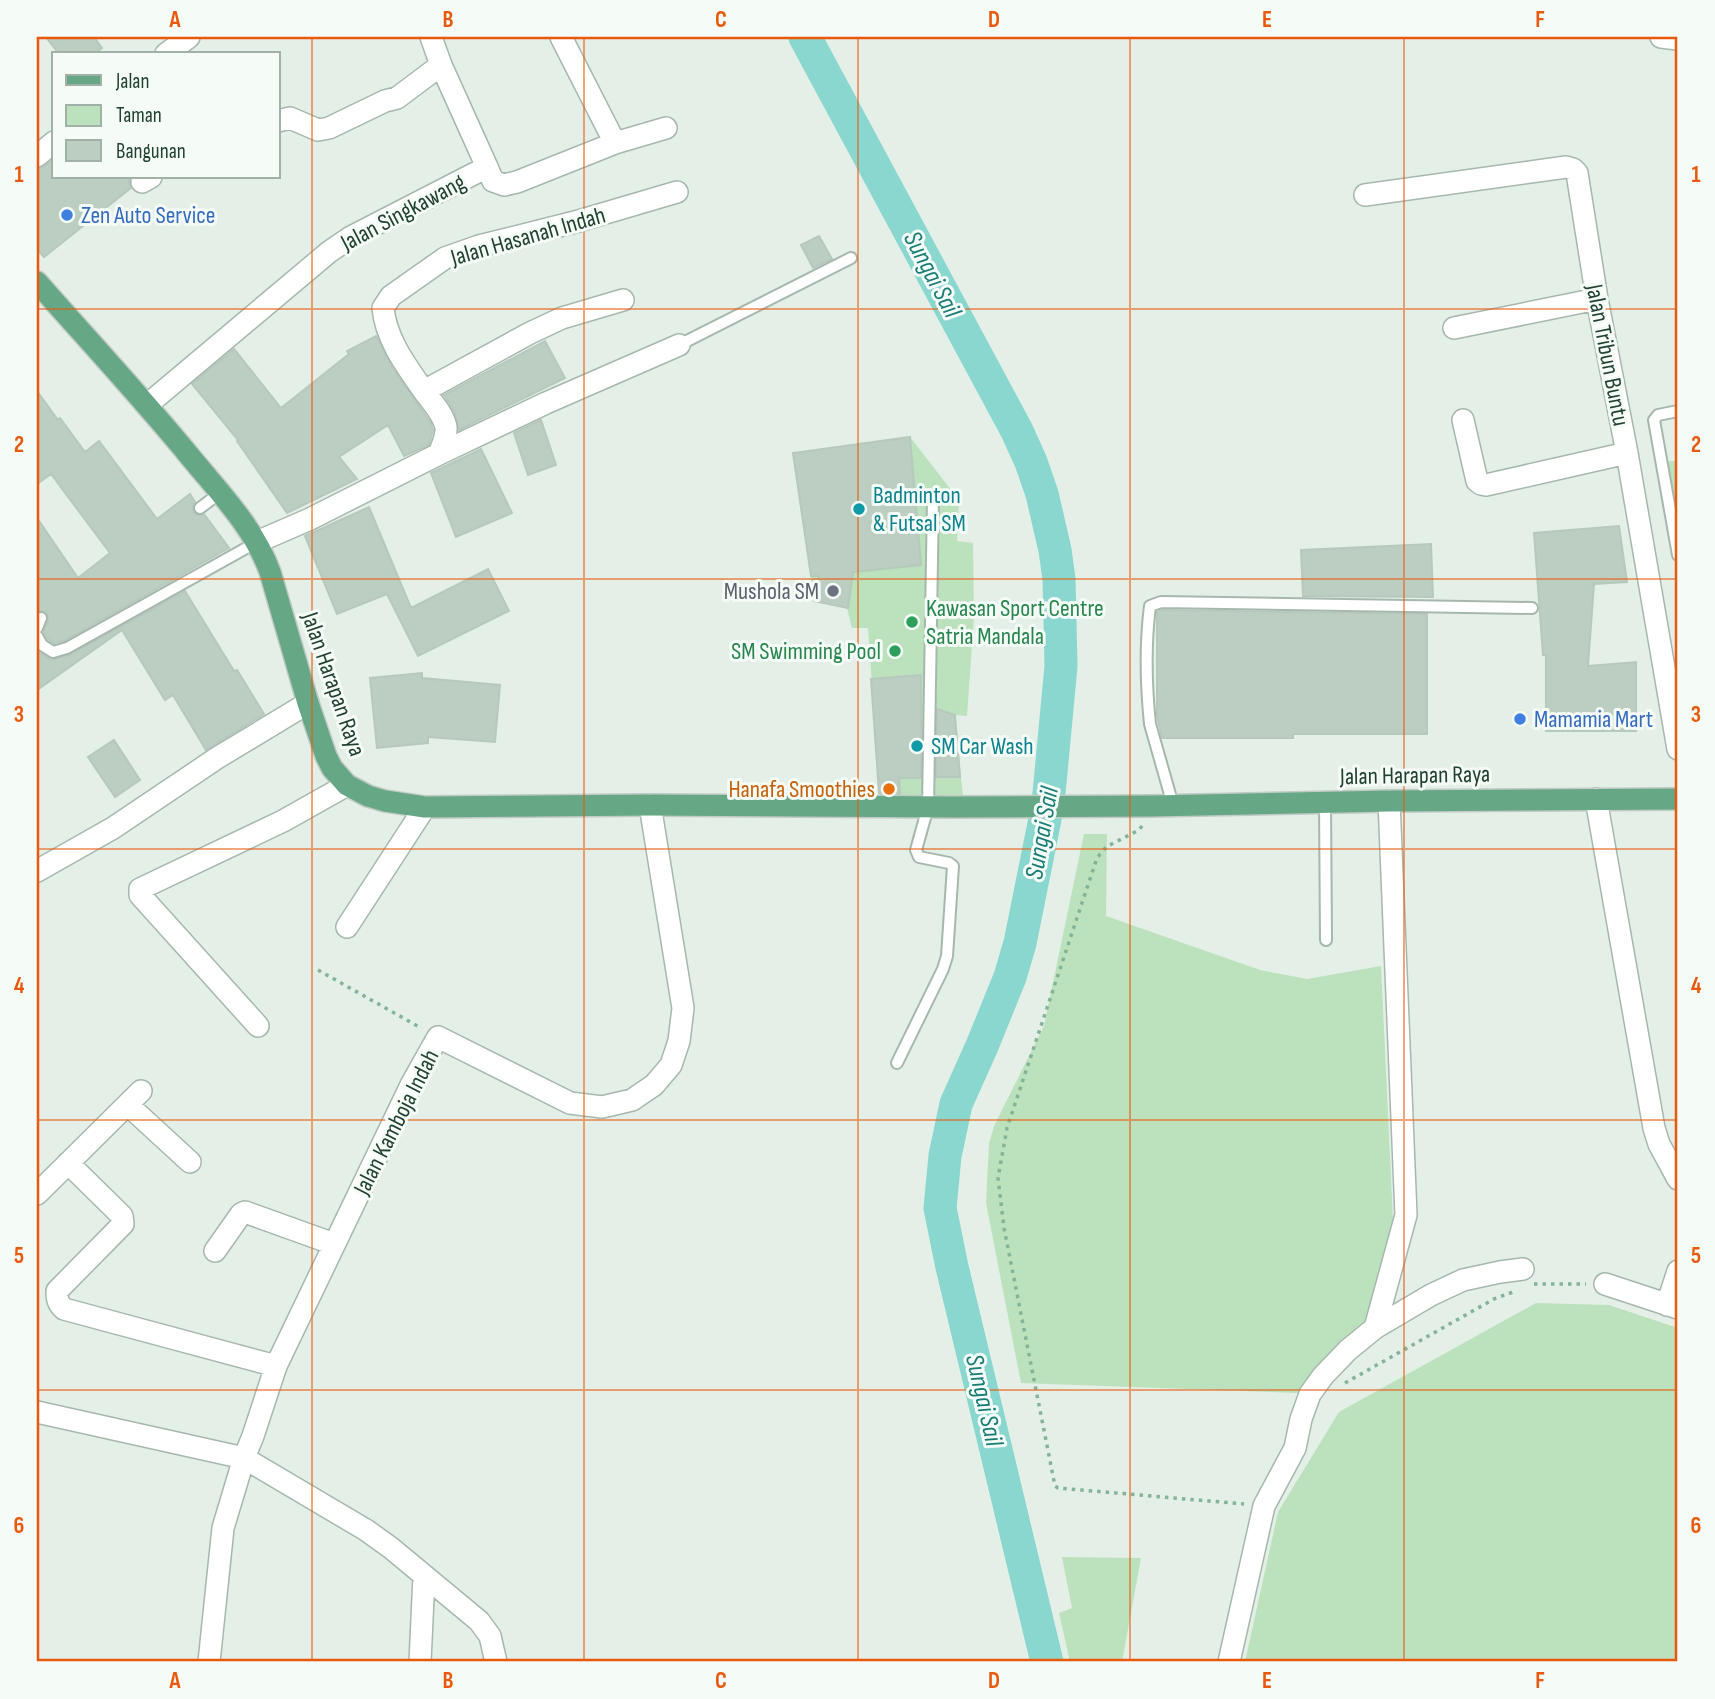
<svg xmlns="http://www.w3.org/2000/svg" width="1715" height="1699" font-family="'Sofia Sans Condensed',sans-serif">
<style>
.green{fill:#bce1bd}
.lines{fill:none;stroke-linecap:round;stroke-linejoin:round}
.river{stroke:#89d7cf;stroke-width:33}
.building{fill:#bccdc2;stroke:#b6c9bc;stroke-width:2}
.service-casing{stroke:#a6b8ad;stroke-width:14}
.minor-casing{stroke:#a6b8ad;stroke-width:24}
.primary-casing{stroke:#c1cac5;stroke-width:24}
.path{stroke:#83b498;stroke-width:3.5;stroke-dasharray:3.5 5;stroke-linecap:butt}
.service{stroke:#fff;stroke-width:10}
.minor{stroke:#fff;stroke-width:21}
.primary{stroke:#66a786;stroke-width:21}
.grid{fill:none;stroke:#e8590c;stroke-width:2;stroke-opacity:0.55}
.shop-dot{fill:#3f7fe0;stroke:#f5fbf7;stroke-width:2.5}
.culture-dot{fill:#0f9aa8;stroke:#f5fbf7;stroke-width:2.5}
.worship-dot{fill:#6b7280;stroke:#f5fbf7;stroke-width:2.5}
.leisure-dot{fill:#2e9e5b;stroke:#f5fbf7;stroke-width:2.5}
.food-dot{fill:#e8710a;stroke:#f5fbf7;stroke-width:2.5}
.labels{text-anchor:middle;stroke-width:6;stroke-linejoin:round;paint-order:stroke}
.street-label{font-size:24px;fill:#224231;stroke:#f5fbf7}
.shop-label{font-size:24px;fill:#366cbe;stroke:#f5fbf7;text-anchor:start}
.culture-label{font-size:24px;fill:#0d838f;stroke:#f5fbf7;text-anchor:start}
.worship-label{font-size:24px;fill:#5b616d;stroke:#f5fbf7;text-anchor:end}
.leisure-label{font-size:24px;fill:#27864d;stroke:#f5fbf7;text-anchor:start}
.food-label{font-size:24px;fill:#c56008;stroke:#f5fbf7;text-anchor:end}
.water-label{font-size:26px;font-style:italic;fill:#177d75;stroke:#f5fbf7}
.neatline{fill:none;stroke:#e8590c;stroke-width:2.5}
.grid-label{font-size:23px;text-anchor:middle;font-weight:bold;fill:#e8590c}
</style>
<rect width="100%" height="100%" fill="#e4efe7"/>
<path class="green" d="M910 437 959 500 957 541 973 543 974 617 967 716 955 715 963 797 880 799 868 628H852L847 608 814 601 793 453Z
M1666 461H1678V545Z
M1084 834H1107L1106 916 1260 970 1307 979 1381 966 1393 1220 1366 1323 1297 1393 1021 1383 986 1203 989 1144 994 1126 1044 1026Z
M1536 1303 1609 1305 1678 1328V1662H1245L1278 1512 1339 1412Z
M1062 1557 1141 1558 1122 1662H1070L1059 1613 1072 1608Z"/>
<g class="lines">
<path class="river" d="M805 37 1017 431 1031 462 1042 494 1055 550 1059 579 1061 666 1048 804 1020 943 1010 977 982 1046 956 1104 945 1156 940 1208 952 1267 1047 1662"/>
</g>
<path class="building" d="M46 37H94L102 48 94 54H59Z
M54 159V177H130L129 182 131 188 44 257 37 249V169L45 166Z
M819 236 832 259 813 268 801 245Z
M376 336 392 367 431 423 433 430 429 445 404 456 388 425 339 457 357 479 287 513 237 441 238 440 192 384 234 349 281 408 349 354 347 351Z
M545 341 565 378 459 430 454 411 444 395Z
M37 391 58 420 60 418 85 452 99 441 157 519 190 494 195 502 193 506V512L198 515 204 514 229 548 64 641 54 643 48 639 44 632 48 620V614L43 611H37V518L78 578 110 553 51 474 37 484Z
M541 420 556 465 528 475 514 433Z
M910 437 921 565 853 572 848 608 814 601 819 576H811L793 453Z
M481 449 512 513 456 537 431 473Z
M369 507 411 608 488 569 509 611 418 656 387 594 337 614 305 536Z
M1619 526 1627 582 1594 584 1588 666 1636 662V731H1546V655H1543L1534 533Z
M1431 544 1433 597 1303 596 1301 550Z
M185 591 234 671 237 670 264 714 206 750 173 695 165 700 122 630 37 690V651L51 660 69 655Z
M1162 610 1427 614V734H1293V738H1162L1157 716V612Z
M422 673V678L500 685 495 742 428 737V743L377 748 370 678Z
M921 675V778H899L900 794 879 793 871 679Z
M937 709 955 715 960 777H936Z
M114 740 140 780 115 797 88 757Z"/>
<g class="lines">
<defs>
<path id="service" d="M679 345 851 258
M1678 411 1658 415 1654 420 1678 555
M200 508 221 492
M37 628 41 618
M37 636 42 645 53 652 67 648 257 542
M1325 802 1326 940
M1173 805 1150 724C1146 685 1145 645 1150 606L1161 602 1532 608
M897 1063 943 969 947 956 953 866 949 863 919 857 916 850 928 807 933 497"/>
<path id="minor" d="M561 37 615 143
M1661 37 1678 39
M166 54 189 37
M278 121 290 118 318 130 329 128 385 101 397 98 441 65
M37 156 54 142
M487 167 493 181 504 185 517 182 615 143 666 128
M142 182 151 177
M1365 195 1566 167 1573 169 1577 173 1597 299 1627 453 1678 749
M1454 328 1597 299
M424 391 530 333 562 318 623 300
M147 405 329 252 351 237 487 167 441 65 431 37
M1463 420 1477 481 1481 484 1486 485 1627 453
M439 454 546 403 679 345
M257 542 310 519 439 454C442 446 447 436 446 427 443 413 431 401 423 390 405 364 386 339 383 308L391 296 445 258 479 246 575 222 677 192
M1596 799 1654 1128 1659 1144 1678 1179
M37 871 113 828 217 758 308 703
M347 927 425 807
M258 1026 140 895V889L283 821 347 785
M128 1105 190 1162
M68 1163 122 1216 123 1224 57 1291C57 1299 58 1304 64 1309L276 1366
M37 1194 141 1091
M215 1251 241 1214 245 1212 334 1244
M1605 1284 1678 1308
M1667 1305 1678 1271
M1375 1328 1406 1215 1389 801
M37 1412 244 1458 366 1530 391 1548 479 1621 490 1636 496 1662
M209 1662 223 1528 244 1458 253 1436 276 1366 411 1085 438 1037 570 1103 602 1107 632 1100 654 1085 671 1065 679 1041 683 1008 650 805
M420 1662 424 1576
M1229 1662 1264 1506 1295 1448 1301 1419 1310 1394 1323 1376 1348 1350 1375 1328 1431 1295 1463 1280 1500 1272 1523 1269"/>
<path id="primary" d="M37 282C89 341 142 398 192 459 221 494 254 528 270 572L308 703 326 756 332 768 347 785 368 796 385 801 425 807 650 805 953 807 1152 806 1389 801 1678 799"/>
</defs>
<use href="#service" class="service-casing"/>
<use href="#minor" class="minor-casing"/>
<use href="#primary" class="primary-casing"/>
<path class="path" d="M1142 826 1139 830 1106 847 1097 858 1007 1128 998 1178 1004 1228 1055 1486 1058 1488 1244 1504
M318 970 421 1028
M1534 1284H1586
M1345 1383 1494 1299 1513 1292"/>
<use href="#service" class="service"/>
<use href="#minor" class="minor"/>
<use href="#primary" class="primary"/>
</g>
<path class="grid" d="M312 37V1662M584 37V1662M858 37V1662M1130 37V1662M1404 37V1662M37 309H1678M37 579H1678M37 849H1678M37 1120H1678M37 1390H1678"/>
<g class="shop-dot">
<circle cx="67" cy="215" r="7"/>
<circle cx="1520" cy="719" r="7"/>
</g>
<g class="culture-dot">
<circle cx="859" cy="509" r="7"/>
<circle cx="917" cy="746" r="7"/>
</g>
<circle class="worship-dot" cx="833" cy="591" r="7"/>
<g class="leisure-dot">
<circle cx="912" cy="622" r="7"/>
<circle cx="895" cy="651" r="7"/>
</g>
<circle class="food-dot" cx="889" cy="789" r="7"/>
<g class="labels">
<g class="street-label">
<text transform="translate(403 212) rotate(-28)" y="8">Jalan Singkawang</text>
<text transform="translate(528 236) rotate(-16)" y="8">Jalan Hasanah Indah</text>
<text transform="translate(1608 355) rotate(79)" y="8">Jalan Tribun Buntu</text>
<text transform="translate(334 684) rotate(71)" y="8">Jalan Harapan Raya</text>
<text transform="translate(1415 775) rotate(-1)" y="8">Jalan Harapan Raya</text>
<text transform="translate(396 1122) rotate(-63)" y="8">Jalan Kamboja Indah</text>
</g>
<g class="shop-label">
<text x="81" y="223">Zen Auto Service</text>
<text x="1534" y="727">Mamamia Mart</text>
</g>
<g class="culture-label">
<text x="873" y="503">Badminton<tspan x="873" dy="28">&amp; Futsal SM</tspan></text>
<text x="931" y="754">SM Car Wash</text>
</g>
<g class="worship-label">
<text x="819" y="599">Mushola SM</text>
</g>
<g class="leisure-label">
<text x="926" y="616">Kawasan Sport Centre<tspan x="926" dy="28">Satria Mandala</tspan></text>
<text x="881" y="659" text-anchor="end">SM Swimming Pool</text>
</g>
<g class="food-label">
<text x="875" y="797">Hanafa Smoothies</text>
</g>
<g class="water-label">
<text transform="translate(933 274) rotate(62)" y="9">Sungai Sail</text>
<text transform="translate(1041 833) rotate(-80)" y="9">Sungai Sail</text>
<text transform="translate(985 1400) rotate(77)" y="9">Sungai Sail</text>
</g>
</g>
<rect width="1715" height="1699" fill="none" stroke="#f5fbf7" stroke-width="77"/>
<rect x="52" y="52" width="228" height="126" fill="#f5fbf7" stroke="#a1b1a8" stroke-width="2"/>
<rect x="66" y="75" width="35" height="10" fill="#66a786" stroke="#a1b1a8" stroke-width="2"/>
<text x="116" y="88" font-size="21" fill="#224231">Jalan</text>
<rect x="66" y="105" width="35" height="21" fill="#bce1bd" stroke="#a1b1a8" stroke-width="2"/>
<text x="116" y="122" font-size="21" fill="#224231">Taman</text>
<rect x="66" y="140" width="35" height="21" fill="#bccdc2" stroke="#a1b1a8" stroke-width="2"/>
<text x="116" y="158" font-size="21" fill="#224231">Bangunan</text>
<rect x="38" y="38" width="1638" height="1622" class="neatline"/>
<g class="grid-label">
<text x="175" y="27">A</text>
<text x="448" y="27">B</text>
<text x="721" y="27">C</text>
<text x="994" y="27">D</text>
<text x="1267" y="27">E</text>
<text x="1540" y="27">F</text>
<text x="19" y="182">1</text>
<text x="1696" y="182">1</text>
<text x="19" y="452">2</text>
<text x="1696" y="452">2</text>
<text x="19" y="722">3</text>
<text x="1696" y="722">3</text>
<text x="19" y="993">4</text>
<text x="1696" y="993">4</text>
<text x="19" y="1263">5</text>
<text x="1696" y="1263">5</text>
<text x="19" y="1533">6</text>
<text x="1696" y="1533">6</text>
<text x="175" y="1688">A</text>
<text x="448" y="1688">B</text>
<text x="721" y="1688">C</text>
<text x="994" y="1688">D</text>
<text x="1267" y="1688">E</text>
<text x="1540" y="1688">F</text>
</g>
</svg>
